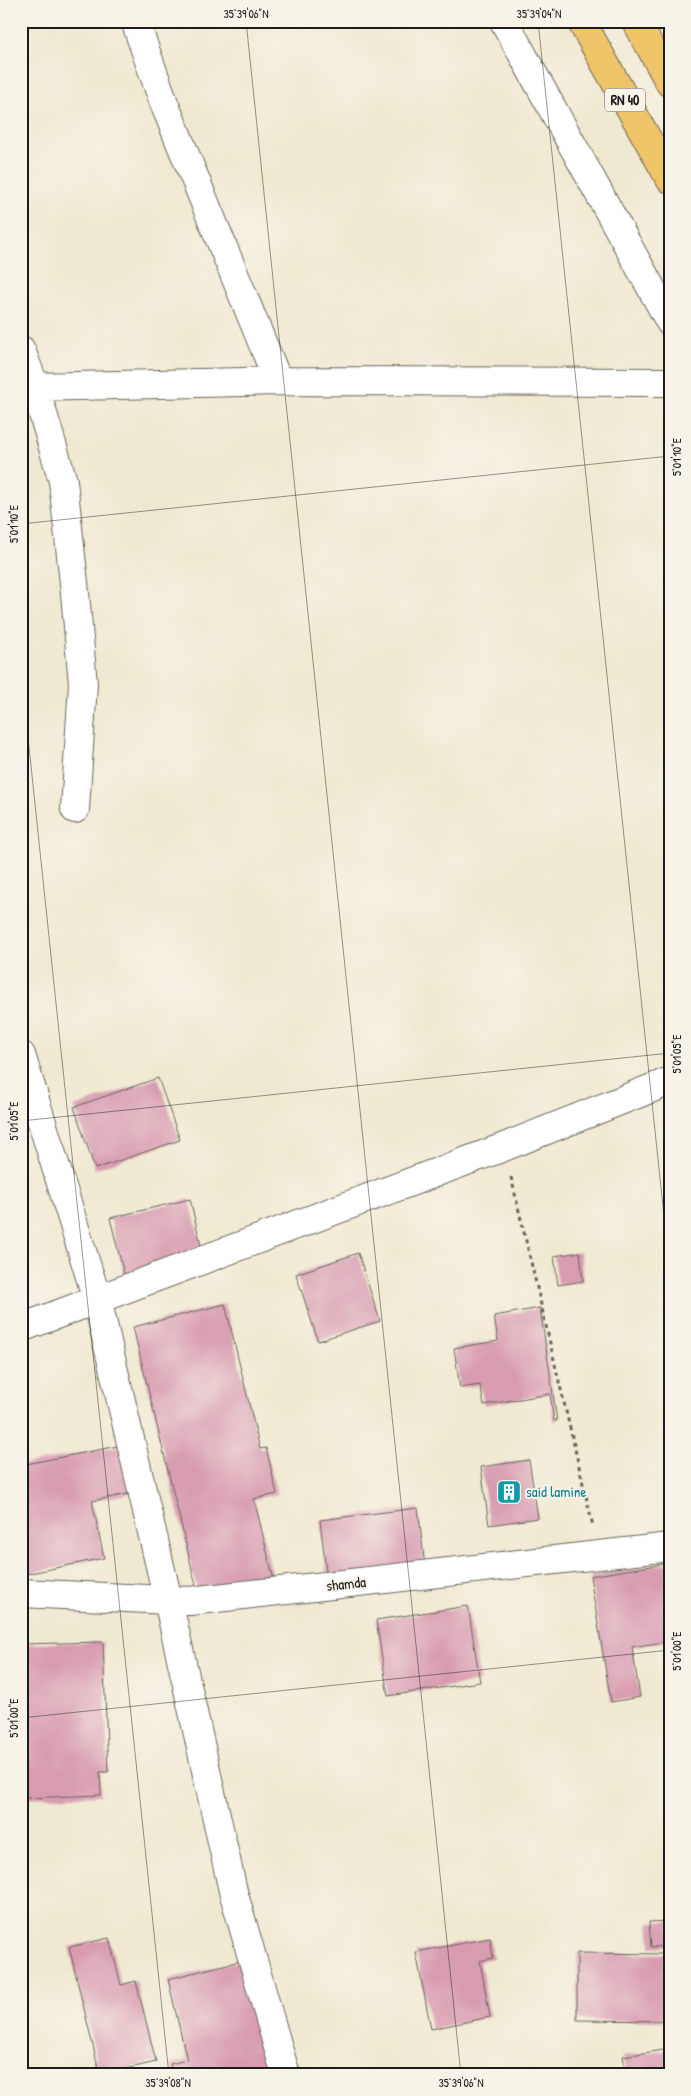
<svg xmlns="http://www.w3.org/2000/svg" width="691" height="2096" font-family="'Patrick Hand',sans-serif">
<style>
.building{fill:#d89bb0}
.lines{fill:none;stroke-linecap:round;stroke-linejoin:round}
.minor-casing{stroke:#66645b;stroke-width:30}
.primary-casing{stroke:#66645b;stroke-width:30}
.path{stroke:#66645b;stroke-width:3;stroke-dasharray:4 4;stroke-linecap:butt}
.minor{stroke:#fff;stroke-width:28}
.primary{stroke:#f0c469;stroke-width:28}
.ticks{fill:none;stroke:#1c1c1c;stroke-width:1;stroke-opacity:0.45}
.labels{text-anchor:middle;stroke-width:4;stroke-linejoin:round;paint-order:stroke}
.shield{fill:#f7f3e8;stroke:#5e5c59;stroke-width:1}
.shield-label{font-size:14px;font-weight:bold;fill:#1c1c1c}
.culture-label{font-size:15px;fill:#0d838f;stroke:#f7f3e8;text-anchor:start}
.street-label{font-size:15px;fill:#1c1c1c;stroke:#f7f3e8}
.neatline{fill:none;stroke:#1c1c1c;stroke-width:2}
.ticks-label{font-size:12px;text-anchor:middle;fill:#1c1c1c}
</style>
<rect width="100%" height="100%" fill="#f7f3e8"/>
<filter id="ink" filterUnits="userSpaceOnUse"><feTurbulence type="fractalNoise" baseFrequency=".02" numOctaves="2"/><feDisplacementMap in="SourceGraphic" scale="10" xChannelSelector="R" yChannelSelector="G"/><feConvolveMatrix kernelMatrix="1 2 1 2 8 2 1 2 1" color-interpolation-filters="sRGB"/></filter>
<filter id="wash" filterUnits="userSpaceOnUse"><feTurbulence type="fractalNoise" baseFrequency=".0096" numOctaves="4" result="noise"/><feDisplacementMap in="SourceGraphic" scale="20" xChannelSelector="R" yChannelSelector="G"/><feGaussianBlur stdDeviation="1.12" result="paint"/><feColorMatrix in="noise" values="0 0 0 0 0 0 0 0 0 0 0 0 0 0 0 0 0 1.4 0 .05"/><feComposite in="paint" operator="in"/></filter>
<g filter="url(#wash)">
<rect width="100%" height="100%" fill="#f0e9d1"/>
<g id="blocks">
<path class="building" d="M158 1078 180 1140 95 1169 74 1107Z
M190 1199 204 1258 125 1278 110 1218Z
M580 1252 583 1281 558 1285 554 1256Z
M358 1253 380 1321 318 1341 296 1274Z
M225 1304 260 1449 266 1448 277 1494 254 1499 276 1588 201 1606 133 1327Z
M540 1308 557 1421H554L550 1394 484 1405 480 1385 460 1388 454 1348 498 1341 494 1316Z
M123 1445 133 1493 92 1501 104 1558 21 1575V1465Z
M529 1460 538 1518 489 1525 481 1467Z
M418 1508 425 1567 327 1579 320 1520Z
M670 1563V1641L632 1647 640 1697 611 1702 590 1576Z
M468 1606 480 1682 388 1696 376 1620Z
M103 1642 108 1772H100L101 1795 26 1798 21 1644Z
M670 1921V1946L651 1947 649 1922Z
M109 1938 121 1985 136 1981 156 2062 100 2075 69 1947Z
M490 1938 493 1958 480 1961 490 2017 431 2029 416 1952Z
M577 1953 670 1954V2021L577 2020Z
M244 1960 272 2075H173L170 2064 187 2060 168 1979Z
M670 2049V2075H626L623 2056Z"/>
</g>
</g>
<g filter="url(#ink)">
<use href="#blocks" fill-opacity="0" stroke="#66645b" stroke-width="1"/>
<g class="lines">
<defs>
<path id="minor" d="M135 21 164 103 278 381
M504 21 670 322
M21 350 35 387 278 381 670 382
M21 393 35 387 63 481 75 593 83 684 75 809
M21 1055 97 1299 168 1600 233 1891 286 2075
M21 1328 504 1147 670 1081
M21 1593 190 1601 670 1547"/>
<path id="primary" d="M581 21 670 179
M636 21 670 83"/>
</defs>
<use href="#minor" class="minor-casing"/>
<use href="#primary" class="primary-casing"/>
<path class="path" d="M511 1177 593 1526"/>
<use href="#minor" class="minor"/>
<use href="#primary" class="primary"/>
</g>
</g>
<path class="ticks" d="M246 21 461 2075M538 21 670 1273M21 524 670 456M21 671 169 2075M21 1121 670 1053M21 1718 670 1650"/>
<defs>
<symbol id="building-square" viewBox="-11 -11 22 22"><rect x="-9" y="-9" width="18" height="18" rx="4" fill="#0f9aa8" stroke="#f7f3e8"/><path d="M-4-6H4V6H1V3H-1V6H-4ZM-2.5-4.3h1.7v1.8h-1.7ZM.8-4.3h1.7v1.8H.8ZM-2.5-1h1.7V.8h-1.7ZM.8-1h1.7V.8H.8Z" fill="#fff"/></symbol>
</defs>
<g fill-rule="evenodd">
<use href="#building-square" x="495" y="1478" width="28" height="28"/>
</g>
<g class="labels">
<rect class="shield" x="605" y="88.5" width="40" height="23" rx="4"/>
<g class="shield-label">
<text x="625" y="105">RN 40</text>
</g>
<g class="culture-label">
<text x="526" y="1497">said lamine</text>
</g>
<g class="street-label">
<text transform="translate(346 1584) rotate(-6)" y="5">shamda</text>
</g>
</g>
<rect width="691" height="2096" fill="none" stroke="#f7f3e8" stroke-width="55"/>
<rect x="28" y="28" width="636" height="2040" class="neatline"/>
<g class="ticks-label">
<text x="246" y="18">35°39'06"N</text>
<text x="539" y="18">35°39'04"N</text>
<text transform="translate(677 457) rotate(-90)" y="4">5°01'10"E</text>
<text transform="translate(14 524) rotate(-90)" y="4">5°01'10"E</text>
<text transform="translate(677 1054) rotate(-90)" y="4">5°01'05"E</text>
<text transform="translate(14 1121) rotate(-90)" y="4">5°01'05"E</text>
<text transform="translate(677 1651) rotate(-90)" y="4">5°01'00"E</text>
<text transform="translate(14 1718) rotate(-90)" y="4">5°01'00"E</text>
<text x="168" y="2087">35°39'08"N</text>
<text x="461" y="2087">35°39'06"N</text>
</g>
</svg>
